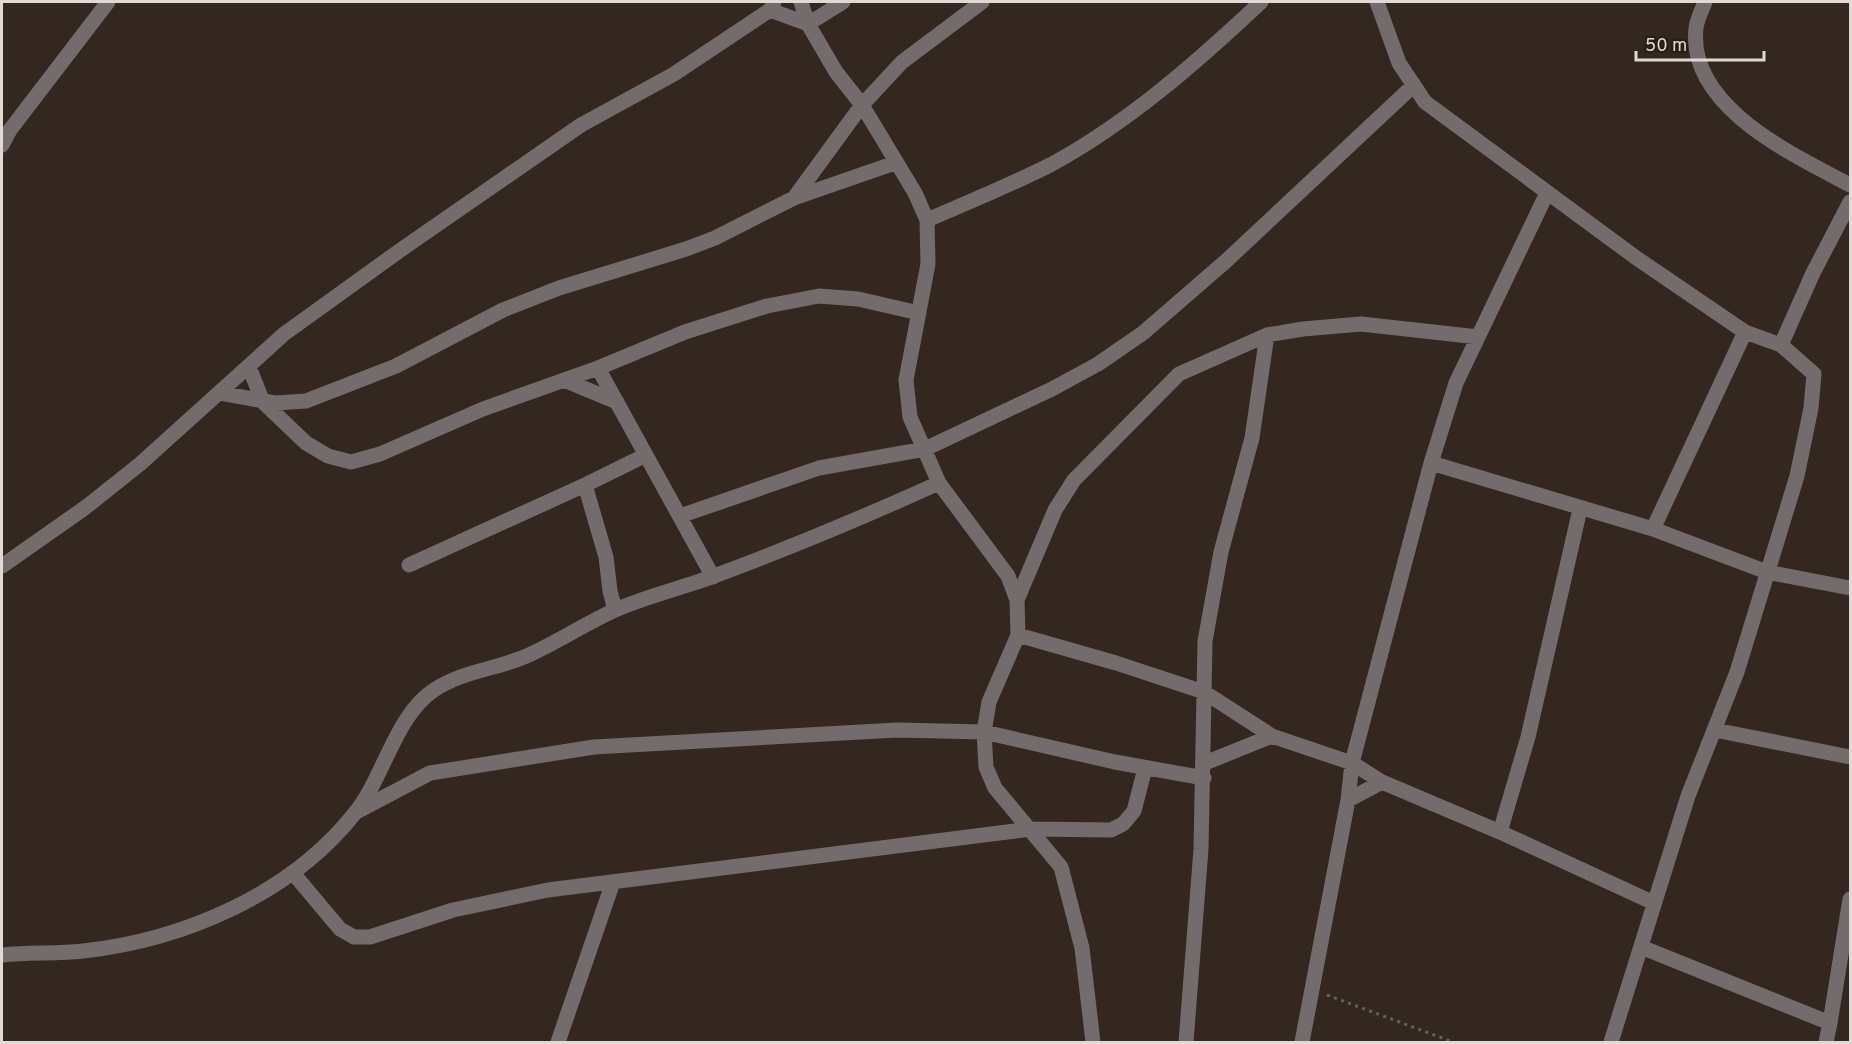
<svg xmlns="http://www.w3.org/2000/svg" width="1852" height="1044" font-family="Overpass,sans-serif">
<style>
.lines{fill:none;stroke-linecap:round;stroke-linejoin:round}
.path{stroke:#6a6058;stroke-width:3;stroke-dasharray:3 4.5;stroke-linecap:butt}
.minor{stroke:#746c6c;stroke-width:15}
</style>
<rect width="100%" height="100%" fill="#33271f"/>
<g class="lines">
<path class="path" d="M1327 995 1453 1042"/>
<path class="minor" d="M801 2 808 24 836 72 862 105 915 193 927 220 928 264 906 380 910 417 939 483 1008 576 1017 600 1018 635 989 702 984 732 986 767 995 788 1061 867 1082 948 1093 1042
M1377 2 1399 63 1425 102 1635 257 1745 332 1781 345 1814 374 1811 408 1797 476 1737 672 1688 796 1611 1042
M1705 2C1702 10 1697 19 1696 28 1687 107 1794 155 1850 185
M770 10 808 24 843 2
M2 145 10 130 108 2
M794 198 862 105 902 62 982 2
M927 220C969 202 1011 185 1052 164 1129 122 1197 62 1261 2
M1781 345 1813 273 1850 202
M249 367 263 402 306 443 328 456 351 462 380 454 483 409 598 368 685 332 767 306 819 296 858 299 919 313
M598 368 713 577
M564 380 617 402
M220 393 275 403 306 401 396 366 503 310 559 288 686 249 715 238 794 198 895 163
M1431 463 1653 529 1767 572 1850 588
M585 485 606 557 610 591 615 610
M680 516 819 468 925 449 1052 389 1098 364 1143 333 1226 261 1414 85
M1653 529 1745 332
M409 565 585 485 646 455
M2 566 86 507 140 464 284 334 402 249 581 125 674 74 770 10 774 2
M1017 600 1055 510 1074 480 1179 374 1267 335 1303 329 1361 324 1478 337
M1018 635 1116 663 1204 692 1272 736 1352 763 1382 782 1500 832 1654 903
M1715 730 1850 757
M1205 763 1272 736
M1348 800 1382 782
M358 811 430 773 594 747 897 730 984 732 1115 762 1204 778
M1500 832 1528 737 1580 509
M293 873 340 929 354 937H370L453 910 548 890 1031 829 1111 830 1123 824 1134 811 1145 768
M1641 947 1830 1023 1850 899
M2 955C29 952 56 954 83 951 184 940 291 894 355 813 384 777 395 716 434 690 464 670 500 669 531 654 559 641 585 624 613 611 646 596 683 588 717 575 792 547 866 516 939 483
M558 1042 613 882
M1186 1042 1201 849 1205 641 1221 552 1252 438 1267 335
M1302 1042 1348 800 1352 763 1431 463 1456 383 1547 193
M1826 1042 1830 1023"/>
</g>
<rect width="1852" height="1044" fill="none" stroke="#e1d9d4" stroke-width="6"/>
<path d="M1636 51v9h128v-9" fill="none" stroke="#e1d9d4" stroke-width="3"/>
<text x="1645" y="51" font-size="18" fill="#e1d9d4" stroke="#291e16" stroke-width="4.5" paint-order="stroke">50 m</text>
</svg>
